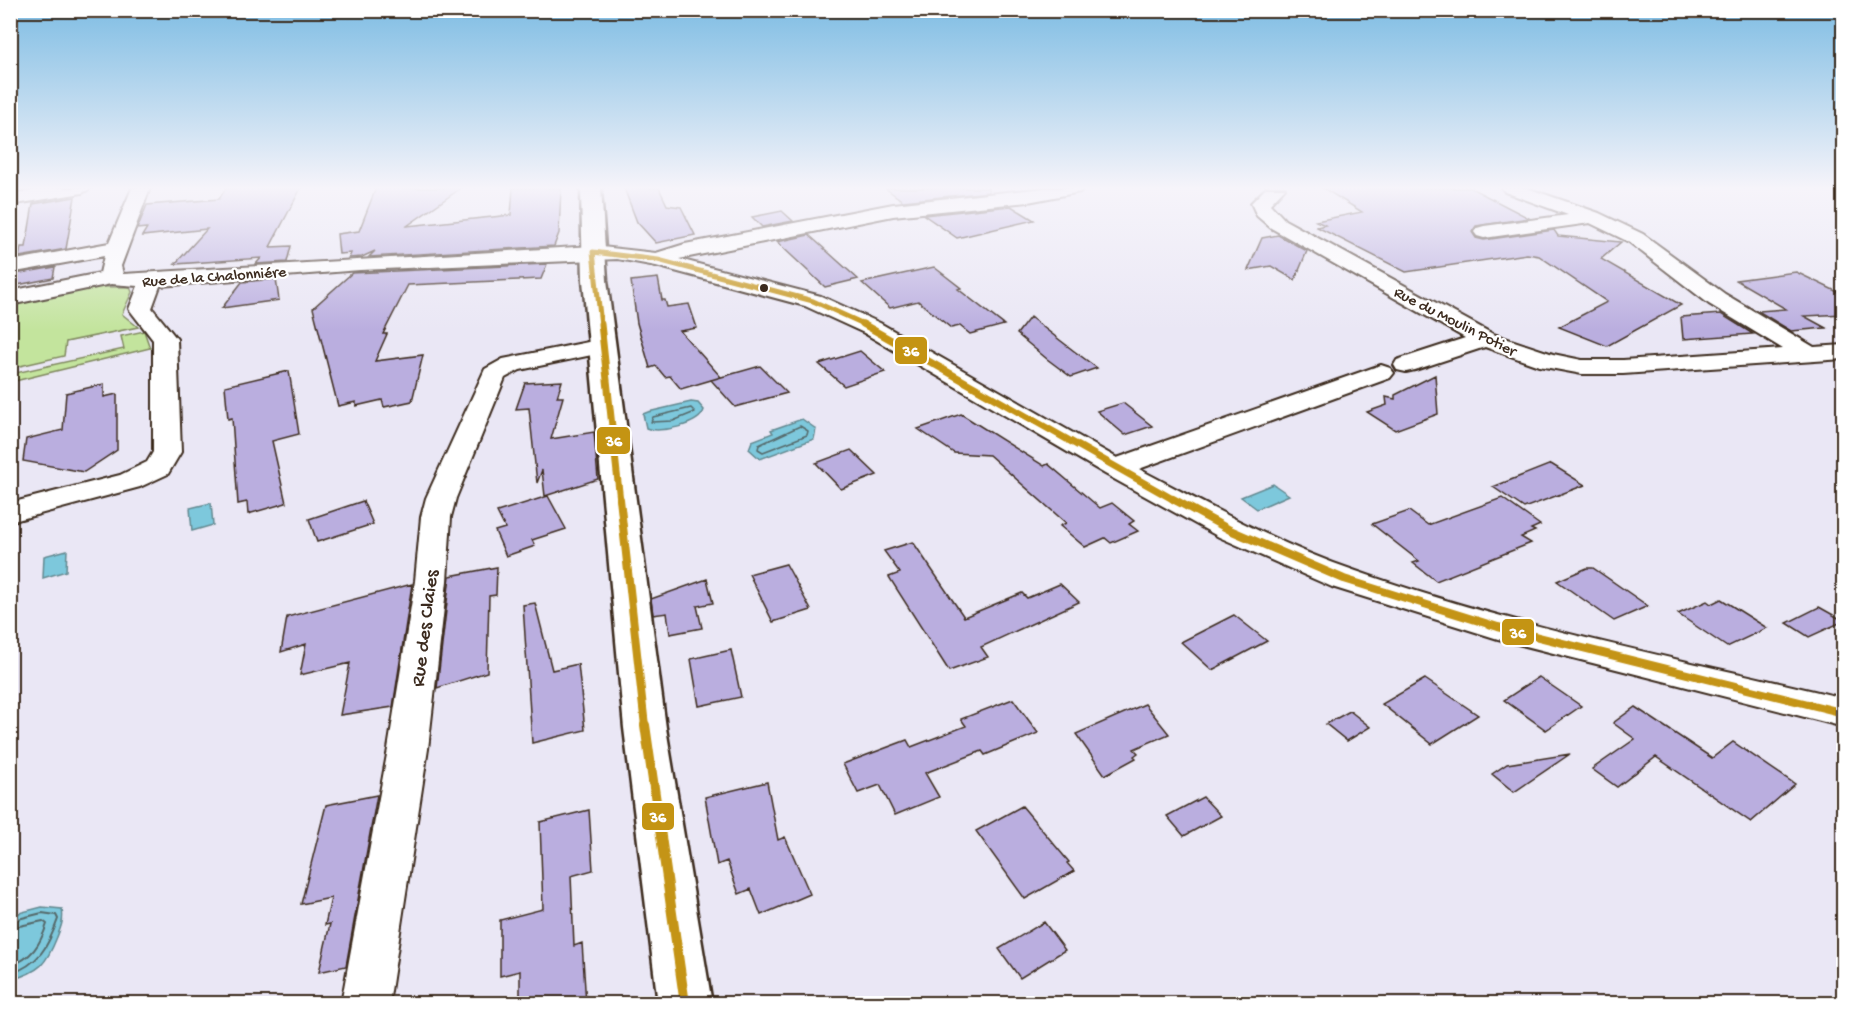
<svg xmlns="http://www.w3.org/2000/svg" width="1854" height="1014" font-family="'Gochi Hand',sans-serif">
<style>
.green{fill:#c3e49d;stroke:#7f875e;stroke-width:1.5}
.water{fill:#7dc8dc;stroke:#638990;stroke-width:1.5}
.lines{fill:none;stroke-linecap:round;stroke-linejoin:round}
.shore-far1{stroke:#55696a;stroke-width:1.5}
.shore{stroke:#55696a;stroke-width:2}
.building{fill:#baaedf;stroke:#3b2a1e;stroke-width:1.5}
.minor-casing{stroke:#3b2a1e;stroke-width:4}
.major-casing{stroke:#3b2a1e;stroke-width:5}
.minor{fill:#fff;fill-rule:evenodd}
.major{fill:#fff;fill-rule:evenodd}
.bus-1-far3-casing{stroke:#fff;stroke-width:8}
.bus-1-far2-casing{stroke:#fff;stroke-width:10}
.bus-1-far1-casing{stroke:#fff;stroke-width:13}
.bus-1-casing{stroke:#fff;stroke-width:15}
.bus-1-far3{stroke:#c49413;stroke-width:5}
.bus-1-far2{stroke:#c49413;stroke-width:7}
.bus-1-far1{stroke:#c49413;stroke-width:8}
.bus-1{stroke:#c49413;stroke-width:10}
.bus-dot{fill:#3b2a1e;stroke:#fff;stroke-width:2}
.labels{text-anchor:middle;stroke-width:4.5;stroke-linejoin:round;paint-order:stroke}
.far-street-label{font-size:16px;fill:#3b2a1e;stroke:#fff}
.street-label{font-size:20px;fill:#3b2a1e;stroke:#fff}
.line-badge{stroke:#fff;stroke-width:2}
.badge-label{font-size:16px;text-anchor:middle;font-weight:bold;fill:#fff}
</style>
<rect width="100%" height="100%" fill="#eae7f5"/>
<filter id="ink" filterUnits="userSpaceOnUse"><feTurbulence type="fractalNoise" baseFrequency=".0167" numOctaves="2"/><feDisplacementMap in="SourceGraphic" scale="12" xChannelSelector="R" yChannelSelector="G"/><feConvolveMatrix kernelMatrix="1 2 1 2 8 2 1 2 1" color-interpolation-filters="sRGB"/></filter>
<g filter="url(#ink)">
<path class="green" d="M81 287H130L132 292 122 314 138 327 66 342 64 356 11 368 10 301Z
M144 331 150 348 11 382V374L124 349 121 336Z"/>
<path class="water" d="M691 402 698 403 704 410C700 425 659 434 646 428L643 414 648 412Z
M802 419 816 429 814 439 760 459 749 449 752 441 773 433 771 430Z
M1273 484 1289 495 1257 509 1241 497Z
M211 503 213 525 192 531 190 508Z
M67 550 66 571 43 578 44 556Z
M42 907 62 909C64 920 61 927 57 937 46 965 40 971 11 980V915Z"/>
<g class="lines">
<path class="shore-far1" d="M691 408 695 412 673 421 651 422 653 417Z
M800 426 808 431 807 435 763 452 758 449 759 445Z"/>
<path class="shore" d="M10 921 42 913 56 915 58 919C48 947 39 964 10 974
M10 928 43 921 47 924C40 945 32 958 10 966"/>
</g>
<path class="building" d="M226 188H301L270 247 291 246 287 262 256 264 261 258 175 264 207 229 142 236 147 228 137 229 147 205 219 199Z
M376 188H461L407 226 511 215 513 188H561L559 233 554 246 369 257 375 251 362 257 349 258 351 253 339 254 337 234 359 231Z
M624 188H659L667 205 681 207 695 235 656 243 637 222Z
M885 188H988L989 192 903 201Z
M1323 188H1471L1529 218 1476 226 1472 232 1476 238 1484 240 1554 230 1558 236 1621 242 1601 259 1681 305 1607 346 1559 327 1607 302 1539 256 1527 254 1406 272 1317 227 1325 225 1316 221 1362 212Z
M75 197 66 249 19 257 21 247H26L33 204Z
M1011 206 1034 220 957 238 924 215Z
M782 211 793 221 762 227 752 217Z
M809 235 858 279 825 287 777 242Z
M1278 235 1307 251 1295 280 1271 266 1248 270 1262 238Z
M547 264 541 279 408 285 383 334H387L375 361 423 355 412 401 384 407 382 400 356 406V402L338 406 313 308 352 273Z
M55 267 53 278 12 286 15 274Z
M934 267 961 288 958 289 1004 325 970 334 960 326 951 328 918 301 890 308 862 283Z
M1796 272 1844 295V314L1804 316 1826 328 1791 331 1758 311 1786 309 1736 280Z
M658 278 662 300H665L667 307 689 304 697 328 680 331 721 377 681 389 670 376 665 377 656 366 650 368 637 323 631 281Z
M276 279 279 300 222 308 242 282Z
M1721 314 1753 334 1683 339 1681 317Z
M1030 317 1074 351 1097 368 1071 377 1047 359 1017 334Z
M860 351 885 372 844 386 819 364Z
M760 366 787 393 735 407 711 380Z
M289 371 299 434 272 441 286 503 248 514 247 502 238 504 232 418 228 419 225 386Z
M1435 375 1438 414 1395 430 1367 412 1387 405 1386 397 1395 399V395Z
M562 381 557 397H563L551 439 594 432 598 479 545 496 542 470 537 483 529 408 516 409 525 383Z
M104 384V397L117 394V450L84 472 23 461 26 439 63 430 66 393Z
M1123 403 1152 426 1125 435 1097 411Z
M961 414 1044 466 1048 464 1100 508 1112 503 1134 521 1129 524 1138 531 1111 543 1105 538 1085 547 1060 526 1066 523 989 455 954 453 918 429Z
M851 450 877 475 841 489 816 463Z
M1551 464 1585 485 1524 508 1493 487Z
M548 496 566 529 532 540 535 546 506 556 495 531 505 528 497 512Z
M1502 498 1540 525 1531 529 1535 531 1521 537 1531 543 1436 581 1413 563 1419 561 1372 524 1409 511 1428 525Z
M363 501 373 524 317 542 309 519Z
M913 542 964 617 1022 593 1027 598 1060 584 1079 602 981 647 988 657 949 671 889 577 900 573 884 551Z
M786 564 811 610 773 622 749 574Z
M497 567 496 595 489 596 487 672 437 688 450 576Z
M1587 568H1593L1648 606 1614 621 1557 581Z
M707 579 713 603 697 606 702 628 670 634 667 613 653 615 651 599Z
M412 584 393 707 340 715 350 663 300 675 306 644 281 652 287 617Z
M1721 599 1767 628 1727 647 1678 614 1707 601 1711 604Z
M535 603 552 670 578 664 585 730 532 743 523 605Z
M1819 607 1844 621 1809 637 1787 623Z
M1234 615 1267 641 1212 670 1181 642Z
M731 650 741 697 699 706 691 659Z
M1539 677 1581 706 1546 730 1504 700Z
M1425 679 1478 715 1432 744 1382 704Z
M1013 699 1038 733 985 755 982 751 925 773 939 797 895 815 880 785 858 793 843 764 907 740 911 747 966 726 961 719Z
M1145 704 1169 734 1134 749 1138 753 1134 756 1136 758 1105 775 1076 734Z
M1635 707 1712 758 1733 742 1795 784 1751 822 1656 757 1617 787 1592 769 1635 739 1613 723Z
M1350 711 1370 727 1347 741 1326 724Z
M1570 754 1514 792 1492 774 1507 764Z
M767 782 778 840 785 837 810 894 761 915 751 889 739 894 727 861 717 865 705 797Z
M377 795 346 966 319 972 330 924 325 925 331 898 301 904 326 805Z
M1203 797 1221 816 1184 836 1167 816Z
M1022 806 1069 862 1067 863 1074 871 1025 899 976 831Z
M589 810 593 870 571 876 574 946 582 943 586 1004H520V971L500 976V920L543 909 540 822Z
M1044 922 1065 950 1020 978 999 949Z"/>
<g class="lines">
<defs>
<path id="minor" d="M52 188H91L82 193 10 205V194Z
M132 188H150L121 266 123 274 593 246 656 253 685 244 893 204 1045 188H1083L1080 192 1028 202 893 216 679 259 821 296 880 323 1117 458 1372 368 1381 365 1390 368 1394 373 1390 378 1139 469C1209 506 1280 545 1356 571 1514 627 1681 659 1844 698V727L1498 639 1332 587 1219 537 1105 474 864 333 805 306 656 266 618 259 360 270 160 286 152 308 177 339 181 452 168 474 140 487 10 522V503L120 475 147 462 153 452V340L129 309 138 286 111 284 10 305V291L100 273 104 256 10 273V261L109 243Z
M1266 188H1285L1270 204 1285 220 1493 334 1553 354 1582 360H1623L1783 349 1709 304 1629 242 1590 223 1484 238 1477 236 1474 232 1477 228 1484 226 1568 215 1505 192 1502 188H1527L1599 213 1643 234 1725 294 1814 347 1844 345V359L1623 374H1582L1539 366 1485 347 1415 370 1406 372 1397 370 1394 365 1397 360 1465 338 1271 228 1257 216 1251 203Z
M603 339 611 341 615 346 611 351 520 370 505 378 456 498 451 517 447 581 428 749 389 1004H341L388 749 415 581 421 517 426 498 485 369 503 359Z"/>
<path id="major" d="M581 188H601L607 280 666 728 712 1004H658L624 728 583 280Z"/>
</defs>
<use href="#minor" class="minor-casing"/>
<use href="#major" class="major-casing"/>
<use href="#minor" class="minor"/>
<use href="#major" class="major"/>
<defs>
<path id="bus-1-far3" d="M593 252 658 260 813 301 866 325
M593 252 601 325"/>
<path id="bus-1-far2" d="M601 324 620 501
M863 324 1176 501"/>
<path id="bus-1-far1" d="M620 499 645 726
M1173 499 1230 530 1344 579 1498 627 1844 713"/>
<path id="bus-1" d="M645 725 685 1004"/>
</defs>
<use href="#bus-1-far3" class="bus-1-far3-casing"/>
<use href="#bus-1-far2" class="bus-1-far2-casing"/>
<use href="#bus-1-far1" class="bus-1-far1-casing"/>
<use href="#bus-1" class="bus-1-casing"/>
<use href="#bus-1-far3" class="bus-1-far3"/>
<use href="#bus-1-far2" class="bus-1-far2"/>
<use href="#bus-1-far1" class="bus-1-far1"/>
<use href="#bus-1" class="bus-1"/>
</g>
</g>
<linearGradient id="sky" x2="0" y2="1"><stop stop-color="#7dbce3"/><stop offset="0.57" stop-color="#f6f4fa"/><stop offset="1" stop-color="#f6f4fa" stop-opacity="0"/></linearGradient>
<rect width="1854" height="330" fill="url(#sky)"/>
<circle class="bus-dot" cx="764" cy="288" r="5"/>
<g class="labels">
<g class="far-street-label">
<text transform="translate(214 275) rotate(-4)" y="6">Rue de la Chalonniére</text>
<text transform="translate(1456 320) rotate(27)" y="6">Rue du Moulin Potier</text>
</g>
<g class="street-label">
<text transform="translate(423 628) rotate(-83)" y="7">Rue des Claies</text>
</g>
</g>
<g class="line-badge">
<rect x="894" y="336" width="34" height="29" rx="6" fill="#c49413"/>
<rect x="596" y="426" width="35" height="29" rx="6" fill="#c49413"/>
<rect x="1501" y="618" width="34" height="28" rx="6" fill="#c49413"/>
<rect x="641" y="802" width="34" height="29" rx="6" fill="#c49413"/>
</g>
<g class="badge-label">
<text x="911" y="356">36</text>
<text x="614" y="446">36</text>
<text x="1518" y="638">36</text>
<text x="658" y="822">36</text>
</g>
<rect width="1854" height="1014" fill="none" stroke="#fff" stroke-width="36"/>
<rect x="18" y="18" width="1818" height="978" fill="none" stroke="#3b2a1e" stroke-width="2" filter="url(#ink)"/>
</svg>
